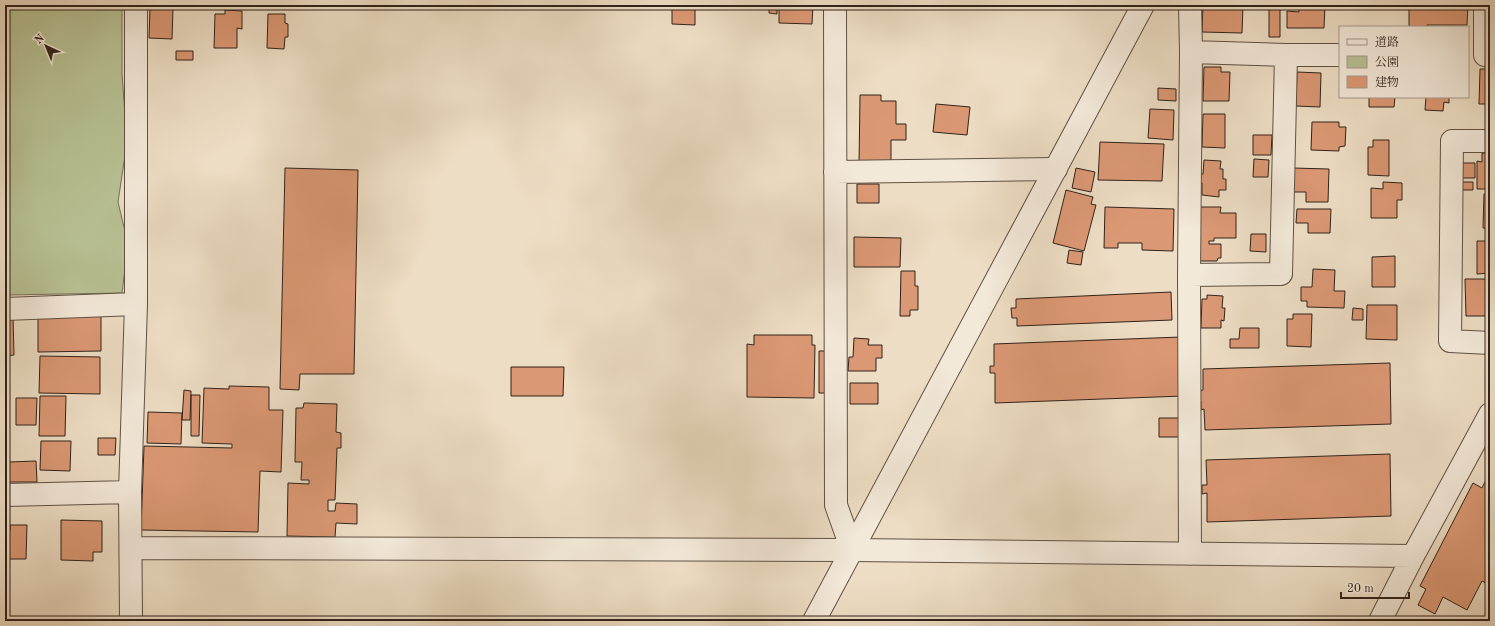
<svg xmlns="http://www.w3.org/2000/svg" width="1495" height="626" font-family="'Old Standard TT','Noto Serif JP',serif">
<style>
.green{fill:#b8c194;stroke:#747257}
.building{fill:#db9874;stroke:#30221a}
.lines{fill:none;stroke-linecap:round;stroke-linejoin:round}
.minor-casing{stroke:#5f5144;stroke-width:24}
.tertiary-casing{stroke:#5f5144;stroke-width:24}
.minor{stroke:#f3e9d9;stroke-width:22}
.tertiary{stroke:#f3e9d9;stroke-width:22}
</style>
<rect width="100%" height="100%" fill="#edddc4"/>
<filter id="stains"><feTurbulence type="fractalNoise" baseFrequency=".005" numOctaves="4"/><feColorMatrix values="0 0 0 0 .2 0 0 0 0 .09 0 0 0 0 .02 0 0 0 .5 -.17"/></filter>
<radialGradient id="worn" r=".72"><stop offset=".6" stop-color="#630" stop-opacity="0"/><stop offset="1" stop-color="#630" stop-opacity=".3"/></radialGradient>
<path class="green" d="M5 5H122V74L127 142 118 202 128 244 122 293 5 295Z"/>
<path class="building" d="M672 5H695V25L672 24Z
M769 5H777V14L769 13Z
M779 5H813L812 24 779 23Z
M1203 5H1243L1242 33 1202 32Z
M1269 5H1280V37H1269Z
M1299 5H1325L1324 28H1287V11L1299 12Z
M1409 5H1468L1467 25H1427V27H1409Z
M150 7 173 8 172 39 149 38Z
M225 10 242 11V29L237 28V48H214L215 14H225Z
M268 14H285V23L288 24V37H285L284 49 267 48Z
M176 51H193V60H176Z
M1204 67H1221V72H1230L1229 101H1203Z
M1480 69H1490V104H1479Z
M1297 72 1321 73 1320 107 1296 106Z
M1158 88 1176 89V101L1158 100Z
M860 95H881V101H896V124H906V140H891V166H859Z
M1369 97H1395L1394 107H1369Z
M1426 97H1449V103L1444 102 1443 111 1425 110Z
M936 104 970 107 967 135 933 132Z
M1150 109 1174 110 1173 140 1148 138Z
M1203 114H1225V148L1202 147Z
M1312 122H1339V127H1346L1345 146 1339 147V151L1311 150Z
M1253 135H1272L1271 155H1253Z
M1373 140H1389V176L1368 175V147H1373Z
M1100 142 1164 144 1162 181 1098 180Z
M1482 153H1490V189H1477V161L1482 162Z
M1254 159 1269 160 1268 177H1253Z
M1204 160 1221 161 1220 169H1223V179H1226V190H1219V197L1202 195V183H1200V174H1203Z
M1459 163H1475V178H1458Z
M285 168 358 170 354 374H300L299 390 280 389Z
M1076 168 1095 172 1091 192 1072 188Z
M1293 168 1329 169 1328 202H1306V192H1292Z
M1383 182 1402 183V200H1397V218H1371V188L1383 189Z
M1462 182H1473V190H1462Z
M857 184H879V203H857Z
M1066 190 1093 197 1091 204 1096 205 1084 251 1053 243Z
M1484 194H1490V229L1483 228Z
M1105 207 1174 209 1173 251 1142 250V243H1118V248H1104Z
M1200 207H1221L1220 213H1236V238H1214V241H1209V244H1221V258H1218L1217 261H1199Z
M1297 209H1331L1330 233H1308V223H1296Z
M1251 234H1266V252L1250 251Z
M854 237 901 238 900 267H854Z
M1477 241H1490V273L1477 274Z
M1069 250 1083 252 1081 265 1067 263Z
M1395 256V287H1372V257Z
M1313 269 1335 270 1334 291H1345L1344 308 1307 307V301H1301V287H1312Z
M901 271H915V286H918V310H910V316H900Z
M1465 279H1490V316H1466Z
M1171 292 1172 320 1017 326V318H1012L1011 308H1016V299Z
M1207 295 1223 296 1222 308H1225L1224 321 1221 320V328H1201L1202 299H1207Z
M1367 305H1397V340L1366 339Z
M1353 308 1363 309V320H1352Z
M101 314V351L38 352V315Z
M1293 314H1312L1311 347 1287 346V319H1293Z
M5 317H13L14 355 5 356Z
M1240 328H1259V348H1230V339H1239Z
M754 335H812V345H815L814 398 747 397V344L754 345Z
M1181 337 1183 396 995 403V373H990V366H994V344Z
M854 338 869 339 868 345H882V358H876V371H848L849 357H853Z
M819 351H829L828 393H819Z
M40 356 100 357V394L39 393Z
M1390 363 1391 424 1205 430 1204 409 1201 410V401H1198V391L1203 390V369Z
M511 367H564L563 396H511Z
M850 383H878V404H850Z
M229 386 269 387V410H283L281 472 260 471 258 532 141 530 144 446 232 448V444L202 443 204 388 229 389Z
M184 390 191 391 190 420H182Z
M191 395H200L199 436H191Z
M40 396H66L65 436H39Z
M16 398H37L36 425H16Z
M304 403 337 404 336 432 341 433V448H337L335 500H328V511H335L336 503 357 504V524L336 523 335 537 287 536 288 483 309 484V480H301L302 462H295L296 408H303Z
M148 412 182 413 181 444 147 443Z
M1159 418H1185L1184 437H1159Z
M98 438H116L115 455H98Z
M41 441H71L70 471 40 470Z
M1390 454 1391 516 1207 522V493L1202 494V485H1207L1206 460Z
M36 461 37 482H9V462Z
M1490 472V585L1482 581 1467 610 1443 597 1435 614 1418 605 1426 589 1420 586 1473 483 1482 488Z
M61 520 102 521V552H93V561L61 560Z
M10 525H27L26 559H5V530H10Z"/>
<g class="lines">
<defs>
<path id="minor" d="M835 5 836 505 852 550
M1190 5 1191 52 1286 55H1340
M1485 55V5
M1490 141H1452L1450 341 1490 343
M835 172 1056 169
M1189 275 1281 274 1286 55
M5 309 136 304
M5 495 130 492
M131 548 852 550 1413 556
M1190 554 1189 275 1191 52
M131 621 130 492 136 304V5
M1380 621 1413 556 1490 414"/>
<path id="tertiary" d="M814 621 1143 5"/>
</defs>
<use href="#minor" class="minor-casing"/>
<use href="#tertiary" class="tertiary-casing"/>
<use href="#minor" class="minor"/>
<use href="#tertiary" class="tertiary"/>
</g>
<rect width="1495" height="626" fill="none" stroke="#edddc4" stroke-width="20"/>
<rect x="6" y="6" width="1483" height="614" fill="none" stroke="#30221a" stroke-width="2"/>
<rect x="10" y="10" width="1475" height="606" fill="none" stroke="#30221a"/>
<rect x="1339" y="26" width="130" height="72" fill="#f3e9d9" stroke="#a5998d"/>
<rect x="1347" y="39" width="20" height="6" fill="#f3e9d9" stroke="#a5998d"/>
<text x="1375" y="46" font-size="12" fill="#30221a">道路</text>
<rect x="1347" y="56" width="20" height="12" fill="#b8c194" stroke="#a5998d"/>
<text x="1375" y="66" font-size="12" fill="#30221a">公園</text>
<rect x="1347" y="76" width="20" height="12" fill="#db9874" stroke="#a5998d"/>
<text x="1375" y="86" font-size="12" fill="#30221a">建物</text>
<g transform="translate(46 46) rotate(316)" stroke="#f3e9d9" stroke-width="3" paint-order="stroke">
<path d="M0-3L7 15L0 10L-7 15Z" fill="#30221a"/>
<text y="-6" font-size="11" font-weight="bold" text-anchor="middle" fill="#30221a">N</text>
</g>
<path d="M1341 592v6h68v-6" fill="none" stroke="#30221a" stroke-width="2"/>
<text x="1347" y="592" font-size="12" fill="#30221a" stroke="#f3e9d9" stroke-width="3" paint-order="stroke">20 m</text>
<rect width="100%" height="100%" filter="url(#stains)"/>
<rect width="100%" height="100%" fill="url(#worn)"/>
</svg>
